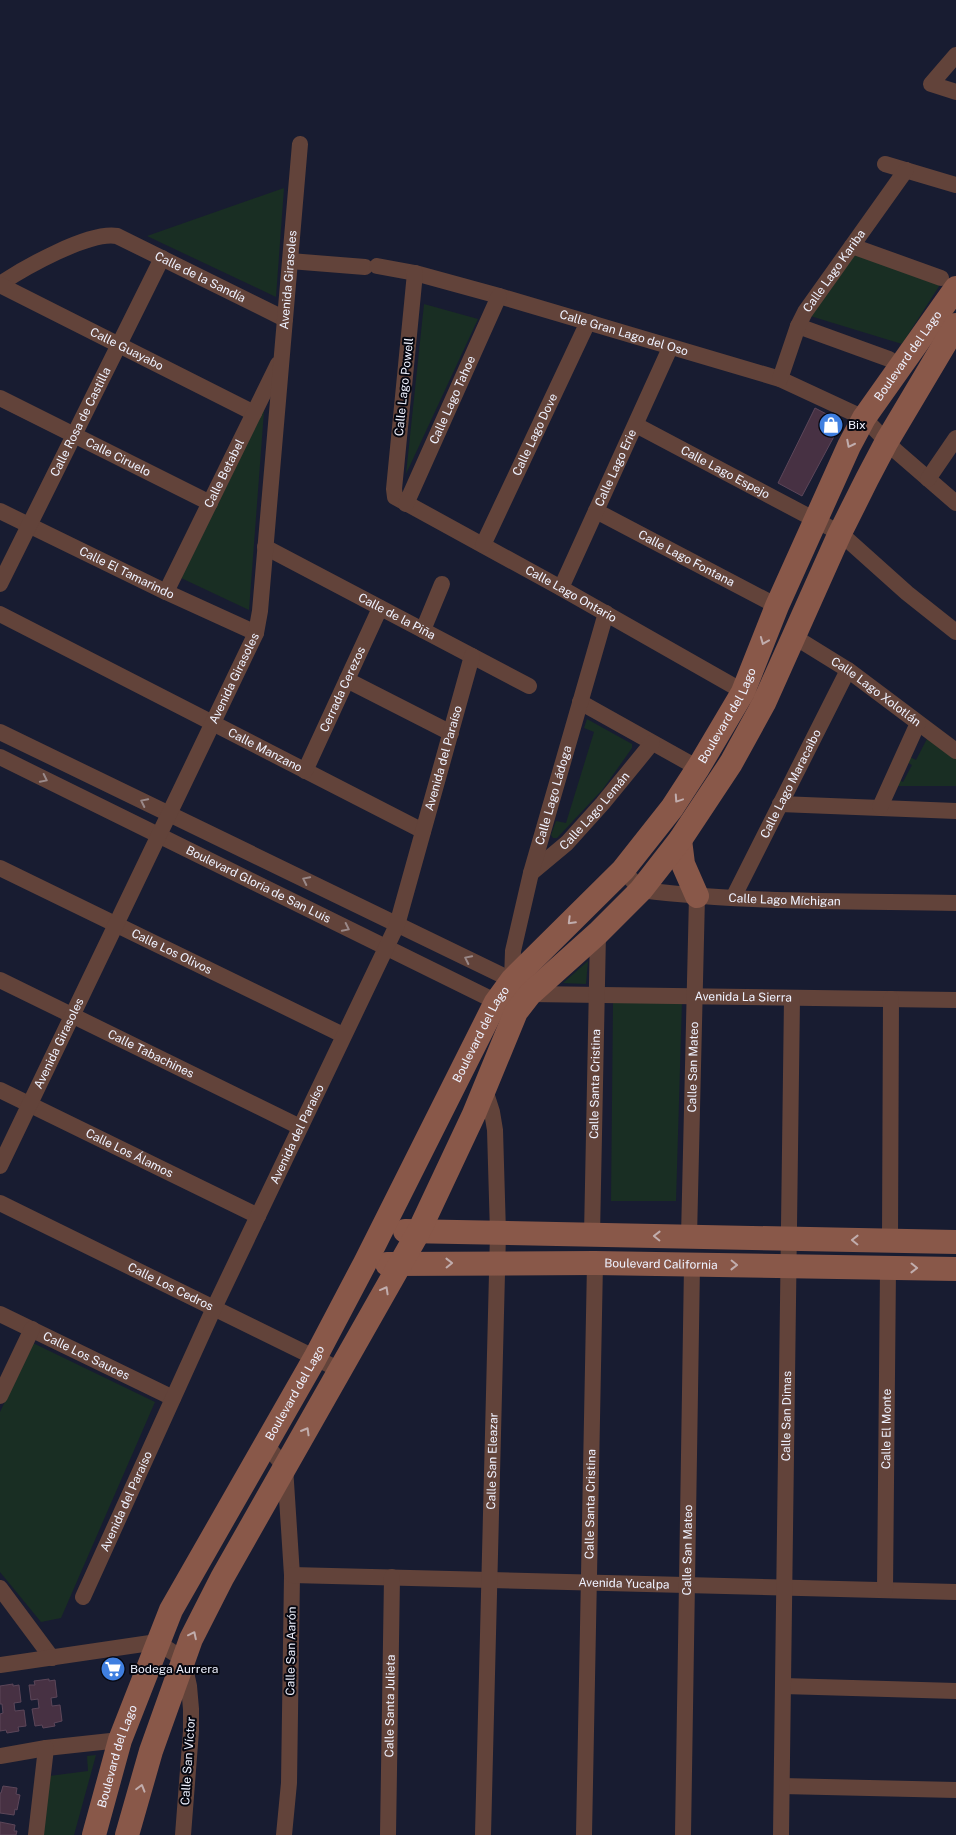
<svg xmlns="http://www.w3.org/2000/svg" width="956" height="1835" font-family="'Public Sans',sans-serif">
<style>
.green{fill:#192e23}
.building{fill:#473143;stroke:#5c4659}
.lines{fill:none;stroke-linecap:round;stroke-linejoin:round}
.street{stroke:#62433a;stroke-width:16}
.secondary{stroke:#895849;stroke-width:24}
.oneway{stroke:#c1adad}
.oneway2{stroke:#9a8989}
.labels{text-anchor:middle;stroke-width:4;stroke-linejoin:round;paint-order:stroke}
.street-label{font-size:12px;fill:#eff2ff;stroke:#060710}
.poi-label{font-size:12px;fill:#eff2ff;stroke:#060710;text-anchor:start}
</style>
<rect width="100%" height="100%" fill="#181c31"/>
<path class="green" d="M284 188 276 297 147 236Z
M852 250 945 277 902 344 807 315Z
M424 304 478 319 406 474Z
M265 398 249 610 179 577Z
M587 719 632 744V748L603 789 557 838H553L551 835 556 821 566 823 594 732 584 728Z
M929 735 956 750V786H891V776L903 782 912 765 901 759 904 754 916 760Z
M588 961 586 984 563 983Z
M682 1001 676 1201H611L613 1002Z
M33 1343 155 1402 61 1618 41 1622 0 1572V1412Z
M96 1755 74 1835H42L49 1776 88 1771 87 1756Z"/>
<path class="building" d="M815 408 834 418 838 429 802 496 778 483Z
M49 1679V1681L55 1680 57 1697 51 1698 52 1706 60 1705 62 1721 54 1723 55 1726 43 1728 42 1725 35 1726 32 1709 39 1708 38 1699 31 1700 29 1685H35L34 1681Z
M13 1684V1686L19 1685 21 1702 14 1703 15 1711 24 1710 26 1726 18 1727 19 1731 7 1733 6 1730 0 1731V1714L3 1713 2 1704H0V1686Z
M3 1786 17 1788 16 1794 20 1795 17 1810 15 1809 14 1815 0 1813V1793H1Z
M0 1822 15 1825 14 1831H17L16 1835H0Z"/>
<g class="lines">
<g class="street">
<path d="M956 55 931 84 956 92"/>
<path d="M885 164 956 185"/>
<path d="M852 246 941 278"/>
<path d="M290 261 365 267"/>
<path id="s1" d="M377 266 415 273 499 296 780 379 864 418 896 451 956 503"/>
<path id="s2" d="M415 273 394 489 395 497 561 588 751 696"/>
<path id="s3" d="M0 284C24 268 89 231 117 236L285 319"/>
<path id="s4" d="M0 285 254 413"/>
<path d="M798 326 889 359"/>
<path id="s5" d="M780 379 798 326 805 312 906 170"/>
<path id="s6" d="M0 398 210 503"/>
<path id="s7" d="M636 425 840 533 907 593 956 632"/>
<path d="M928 479 956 438"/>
<path id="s8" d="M406 504 499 296"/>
<path id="s9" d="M0 511 166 592 256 633"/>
<path id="s10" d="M596 511 777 606"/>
<path id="s11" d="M483 545 588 322"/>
<path id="s12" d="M265 547 529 686"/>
<path id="s13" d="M0 584 162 258"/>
<path id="s14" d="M561 588 670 348"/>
<path id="s15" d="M166 592 278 364"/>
<path id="s16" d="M0 614 423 831"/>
<path d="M423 630 442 584"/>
<path id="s17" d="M793 636 848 670 956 751"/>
<path d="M347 680 451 733"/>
<path d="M580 702 698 768"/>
<path id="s18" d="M0 732 512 980 530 994 956 1000"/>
<path id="s19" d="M0 757 505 1006"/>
<path id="s20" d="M305 771 380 608"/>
<path d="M780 804 956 811"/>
<path d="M880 807 918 723"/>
<path id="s21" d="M0 868 343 1035"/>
<path id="s22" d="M623 870 641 890C745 903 851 901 956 903"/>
<path id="s23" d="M531 873 567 843 603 803 652 743"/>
<path id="s24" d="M733 898 848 670"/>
<path id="s25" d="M0 980 300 1127"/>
<path id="s26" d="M512 980 513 951 531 873 606 613"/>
<path id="s27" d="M0 1090 258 1216"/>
<path id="s28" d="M0 1166 256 633 260 611 300 144"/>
<path id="s29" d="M0 1203 340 1370"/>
<path id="s30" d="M592 1235 598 933"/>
<path id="s31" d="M689 1237 697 896"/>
<path d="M890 1241 891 999"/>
<path id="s32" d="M0 1314 173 1398"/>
<path d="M0 1396 32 1329"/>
<path d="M266 1445 285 1467 292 1575 289 1783 284 1835"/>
<path id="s33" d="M292 1575 956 1592"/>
<path d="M0 1588 52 1658"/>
<path id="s34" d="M885 1590 888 1268"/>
<path id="s35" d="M83 1597 214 1308 397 925 472 656"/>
<path d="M0 1665 157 1642 183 1659 189 1686 191 1709V1731L183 1835"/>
<path d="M783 1686 956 1691"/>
<path d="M0 1756 46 1748 120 1740"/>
<path d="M782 1786 956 1790"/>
<path d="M36 1835 46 1748"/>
<path id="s36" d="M388 1835 392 1577"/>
<path id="s37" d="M483 1835 498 1233 495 1130 492 1112 485 1090"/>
<path id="s38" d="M584 1835 595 1263"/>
<path id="s39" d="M683 1835 692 1265"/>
<path id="s40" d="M781 1835 792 998"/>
</g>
<g class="secondary">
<path d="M680 840 683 864 697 896"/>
<path d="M405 1231 956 1242"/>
<path id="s41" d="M387 1264 595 1263 956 1269"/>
<path id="s42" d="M94 1835 120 1740 171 1610 315 1358 365 1263 496 1002 512 980 623 870 672 808 698 768 743 692 777 606 849 446 864 418 956 288"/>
<path d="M127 1835 151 1751 191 1639 222 1578 419 1231 474 1114 516 1012 530 994 598 933 641 890 680 840 731 763 764 703 840 533 867 479 887 441 956 325"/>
</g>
</g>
<defs><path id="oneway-chevron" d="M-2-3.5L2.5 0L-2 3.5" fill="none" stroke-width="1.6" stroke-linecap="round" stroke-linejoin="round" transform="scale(1.25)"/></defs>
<g class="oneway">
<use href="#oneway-chevron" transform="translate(850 444) rotate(117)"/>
<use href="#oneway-chevron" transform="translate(764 641) rotate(112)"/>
<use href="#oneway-chevron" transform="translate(678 799) rotate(124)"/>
<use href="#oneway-chevron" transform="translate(571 921) rotate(135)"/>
<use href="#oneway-chevron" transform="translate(657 1236) rotate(-179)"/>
<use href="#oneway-chevron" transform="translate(855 1240) rotate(-179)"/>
<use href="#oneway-chevron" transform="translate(449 1263) rotate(-1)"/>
<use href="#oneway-chevron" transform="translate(734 1265) rotate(1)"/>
<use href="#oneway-chevron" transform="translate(914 1268) rotate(1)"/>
<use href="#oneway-chevron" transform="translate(385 1290) rotate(-61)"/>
<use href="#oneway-chevron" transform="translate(306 1431) rotate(-60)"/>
<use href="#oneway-chevron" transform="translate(193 1635) rotate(-64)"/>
<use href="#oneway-chevron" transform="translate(141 1788) rotate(-74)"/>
</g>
<g class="oneway2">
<use href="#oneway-chevron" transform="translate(44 779) rotate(26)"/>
<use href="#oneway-chevron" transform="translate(144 802) rotate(-154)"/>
<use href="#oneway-chevron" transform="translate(306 880) rotate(-154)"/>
<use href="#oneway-chevron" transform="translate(346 928) rotate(26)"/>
<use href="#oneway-chevron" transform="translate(468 959) rotate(-154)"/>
</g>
<defs>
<symbol id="shop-disc" viewBox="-11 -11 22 22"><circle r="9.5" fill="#3f7fe0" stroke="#060710"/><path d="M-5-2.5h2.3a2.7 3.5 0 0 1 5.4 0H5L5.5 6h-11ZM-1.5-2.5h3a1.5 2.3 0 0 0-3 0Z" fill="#fff"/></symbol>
<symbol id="supermarket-disc" viewBox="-11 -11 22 22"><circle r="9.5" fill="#3f7fe0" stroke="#060710"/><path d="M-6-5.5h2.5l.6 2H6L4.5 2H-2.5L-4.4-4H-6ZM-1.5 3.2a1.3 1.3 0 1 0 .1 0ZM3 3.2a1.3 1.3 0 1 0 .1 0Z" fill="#fff"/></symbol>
</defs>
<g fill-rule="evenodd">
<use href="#shop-disc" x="817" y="411" width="28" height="28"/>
<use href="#supermarket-disc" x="99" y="1655" width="28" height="28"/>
</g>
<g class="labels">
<g class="street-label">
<text dy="4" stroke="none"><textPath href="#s5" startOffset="122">Calle Lago Kariba</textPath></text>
<text dy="4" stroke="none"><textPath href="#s3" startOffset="221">Calle de la Sandía</textPath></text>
<text dy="4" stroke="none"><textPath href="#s28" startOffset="946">Avenida Girasoles</textPath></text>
<text dy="4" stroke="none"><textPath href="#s1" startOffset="256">Calle Gran Lago del Oso</textPath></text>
<text dy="4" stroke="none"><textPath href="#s4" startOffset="142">Calle Guayabo</textPath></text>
<text dy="4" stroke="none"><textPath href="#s42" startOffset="1702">Boulevard del Lago</textPath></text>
<text transform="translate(404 387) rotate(-84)" y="4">Calle Lago Powell</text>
<text dy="4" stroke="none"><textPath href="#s8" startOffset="114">Calle Lago Tahoe</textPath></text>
<text dy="4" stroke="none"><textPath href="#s13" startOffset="181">Calle Rosa de Castilla</textPath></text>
<text dy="4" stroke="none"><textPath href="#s11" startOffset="122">Calle Lago Dove</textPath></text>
<text dy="4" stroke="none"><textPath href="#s6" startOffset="132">Calle Ciruelo</textPath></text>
<text dy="4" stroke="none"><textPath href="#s14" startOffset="132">Calle Lago Erie</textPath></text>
<text dy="4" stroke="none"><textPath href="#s15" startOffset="132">Calle Betabel</textPath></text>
<text dy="4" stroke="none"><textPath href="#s7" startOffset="101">Calle Lago Espejo</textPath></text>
<text dy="4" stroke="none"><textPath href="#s10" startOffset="102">Calle Lago Fontana</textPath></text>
<text dy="4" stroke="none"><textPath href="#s9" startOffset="141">Calle El Tamarindo</textPath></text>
<text dy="4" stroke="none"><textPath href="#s2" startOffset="426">Calle Lago Ontario</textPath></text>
<text dy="4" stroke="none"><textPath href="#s12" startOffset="149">Calle de la Piña</textPath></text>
<text dy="4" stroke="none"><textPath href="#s28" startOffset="541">Avenida Girasoles</textPath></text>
<text dy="4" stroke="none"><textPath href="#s20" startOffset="90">Cerrada Cerezos</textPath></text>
<text dy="4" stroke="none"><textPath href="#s17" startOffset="100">Calle Lago Xolotlán</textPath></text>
<text dy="4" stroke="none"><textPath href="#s42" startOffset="1298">Boulevard del Lago</textPath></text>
<text dy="4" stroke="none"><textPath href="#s16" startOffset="298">Calle Manzano</textPath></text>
<text dy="4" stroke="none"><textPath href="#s35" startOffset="915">Avenida del Paraíso</textPath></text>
<text dy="4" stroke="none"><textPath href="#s24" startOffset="128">Calle Lago Maracaibo</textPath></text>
<text dy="4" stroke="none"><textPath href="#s26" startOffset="190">Calle Lago Ládoga</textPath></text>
<text dy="4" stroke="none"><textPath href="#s23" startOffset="89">Calle Lago Lemán</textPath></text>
<text dy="4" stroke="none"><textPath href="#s19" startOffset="288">Boulevard Gloria de San Luis</textPath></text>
<text dy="4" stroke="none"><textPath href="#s22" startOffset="171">Calle Lago Míchigan</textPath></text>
<text dy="4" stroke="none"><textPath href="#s21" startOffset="191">Calle Los Olivos</textPath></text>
<text dy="4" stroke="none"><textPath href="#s18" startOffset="805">Avenida La Sierra</textPath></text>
<text dy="4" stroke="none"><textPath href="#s42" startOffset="892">Boulevard del Lago</textPath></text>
<text dy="4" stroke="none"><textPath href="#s28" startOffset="136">Avenida Girasoles</textPath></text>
<text dy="4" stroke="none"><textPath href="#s25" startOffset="168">Calle Tabachines</textPath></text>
<text dy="4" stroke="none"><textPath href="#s31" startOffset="170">Calle San Mateo</textPath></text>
<text dy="4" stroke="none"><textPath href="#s30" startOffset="151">Calle Santa Cristina</textPath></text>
<text dy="4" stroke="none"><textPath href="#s35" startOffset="510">Avenida del Paraíso</textPath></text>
<text dy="4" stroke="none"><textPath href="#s27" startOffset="144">Calle Los Álamos</textPath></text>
<text dy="4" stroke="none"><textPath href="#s41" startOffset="274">Boulevard California</textPath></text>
<text dy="4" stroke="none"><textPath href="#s29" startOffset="190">Calle Los Cedros</textPath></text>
<text dy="4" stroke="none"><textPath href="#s32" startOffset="96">Calle Los Sauces</textPath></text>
<text dy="4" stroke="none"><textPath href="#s42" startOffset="488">Boulevard del Lago</textPath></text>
<text dy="4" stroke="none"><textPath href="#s40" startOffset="419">Calle San Dimas</textPath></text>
<text dy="4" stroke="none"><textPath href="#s34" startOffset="161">Calle El Monte</textPath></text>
<text dy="4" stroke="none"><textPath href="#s37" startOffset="374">Calle San Eleazar</textPath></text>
<text dy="4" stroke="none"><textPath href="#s35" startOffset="105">Avenida del Paraíso</textPath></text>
<text dy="4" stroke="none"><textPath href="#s38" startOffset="331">Calle Santa Cristina</textPath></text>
<text dy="4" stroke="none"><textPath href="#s39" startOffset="285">Calle San Mateo</textPath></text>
<text dy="4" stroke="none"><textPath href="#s33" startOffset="332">Avenida Yucalpa</textPath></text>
<text transform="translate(291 1651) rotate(-89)" y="4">Calle San Aarón</text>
<text dy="4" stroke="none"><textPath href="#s36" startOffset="129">Calle Santa Julieta</textPath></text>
<text dy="4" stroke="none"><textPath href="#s42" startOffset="82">Boulevard del Lago</textPath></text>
<text transform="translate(188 1761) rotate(-86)" y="4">Calle San Víctor</text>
</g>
<g class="poi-label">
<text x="848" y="429">Bix</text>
<text x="130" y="1673">Bodega Aurrera</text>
</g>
</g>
</svg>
